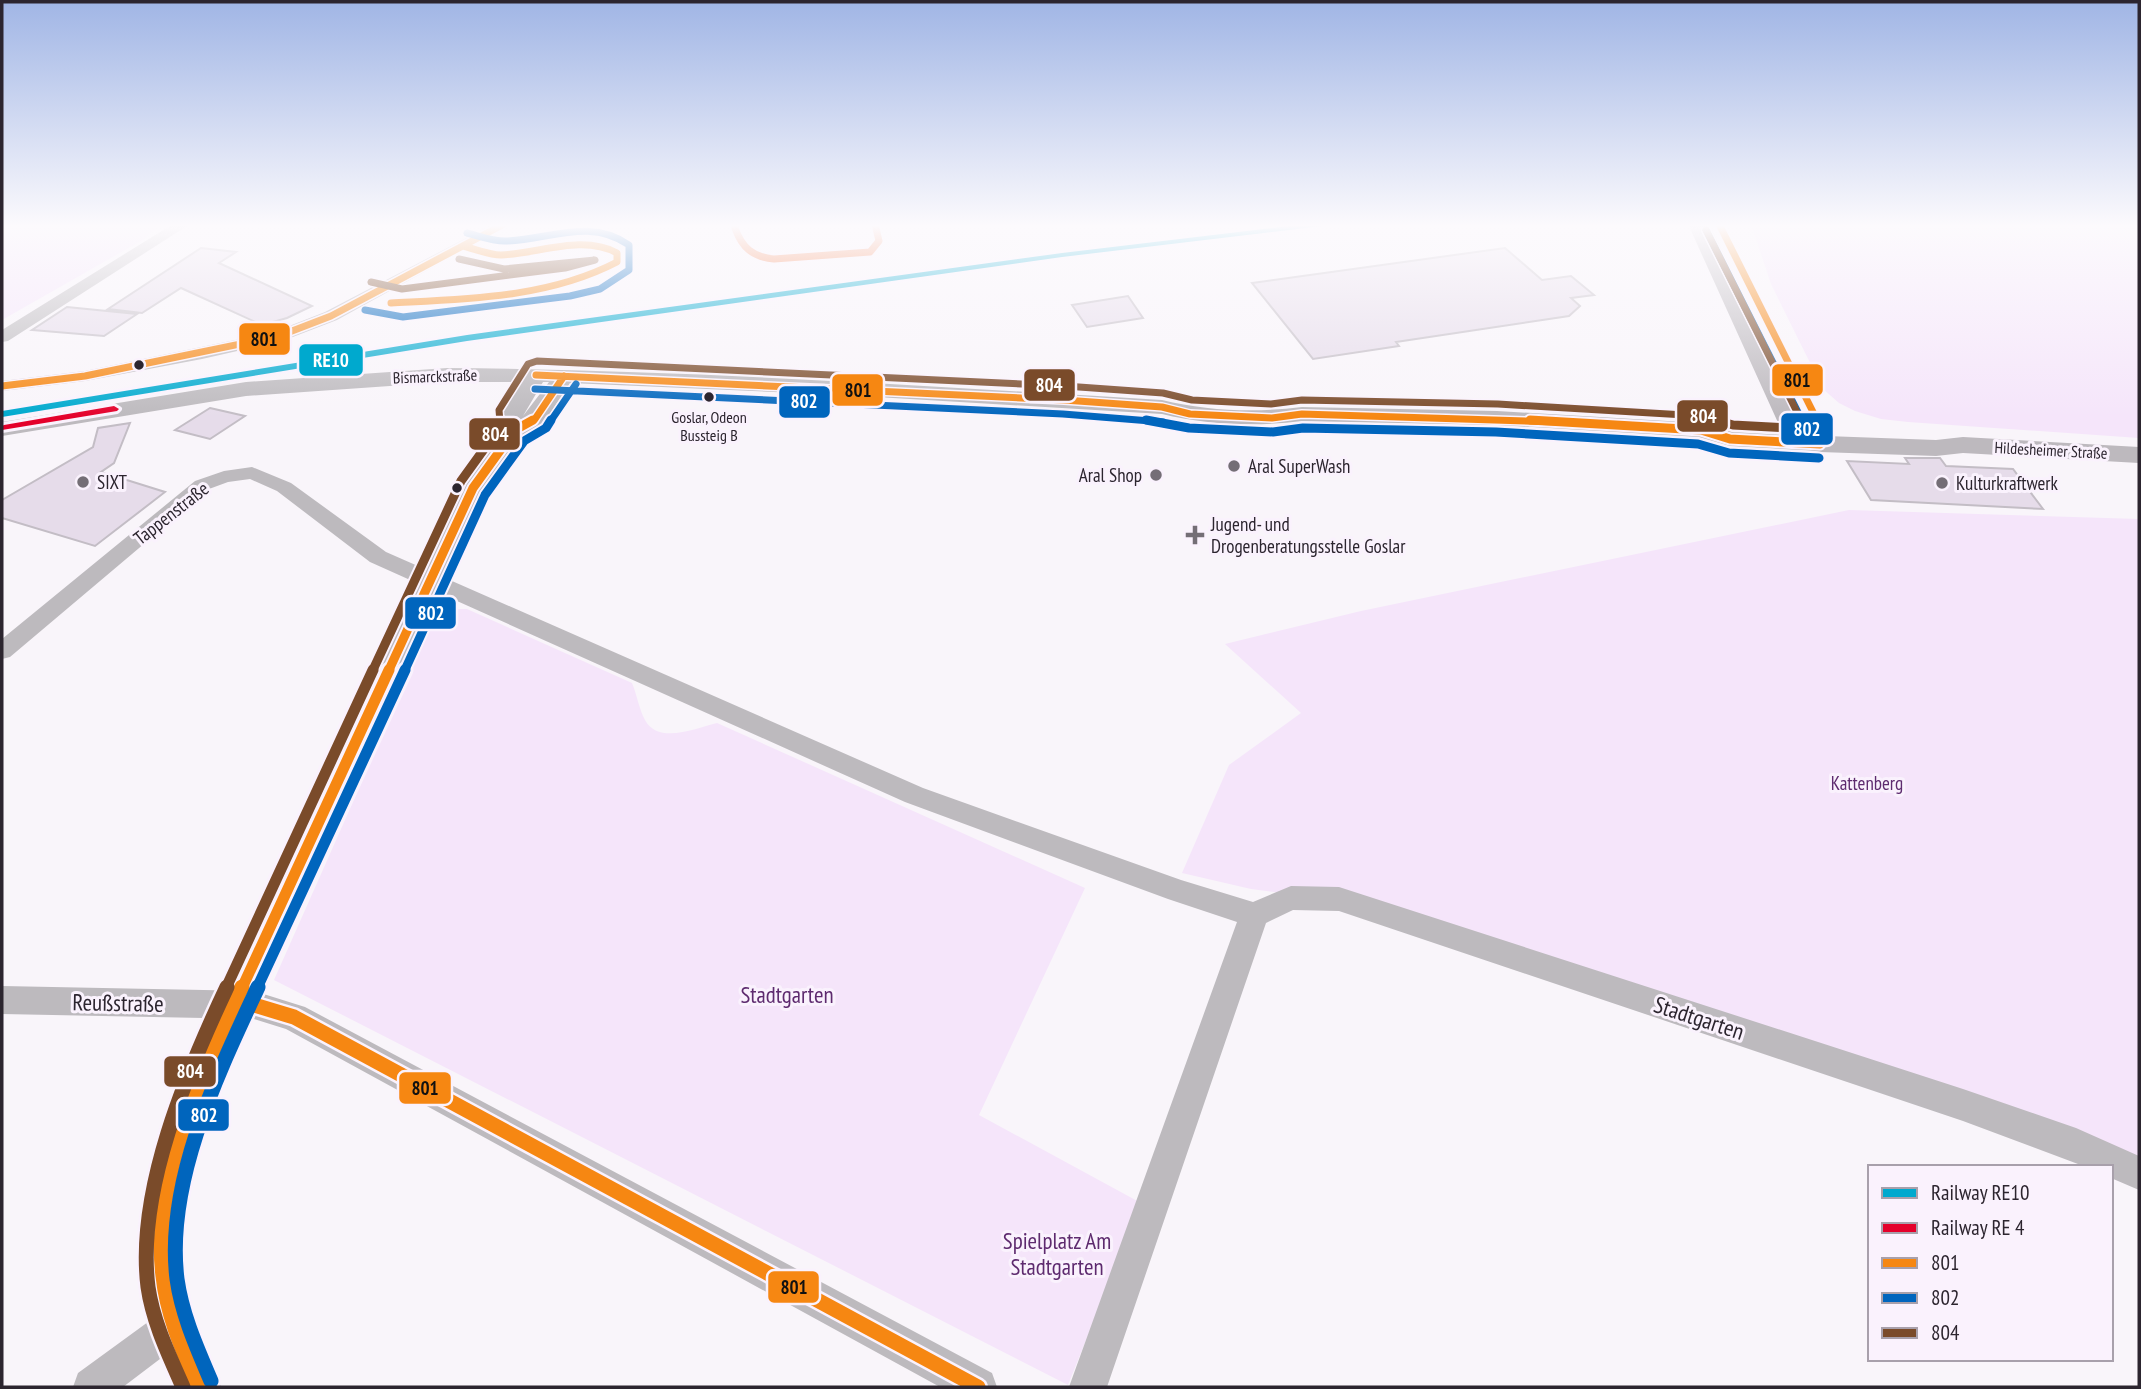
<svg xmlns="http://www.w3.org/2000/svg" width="2141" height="1389" font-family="'PT Sans Narrow',sans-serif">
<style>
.green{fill:#f5e5fa}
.building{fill:#e6dcea;stroke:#c3bdc5;stroke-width:2}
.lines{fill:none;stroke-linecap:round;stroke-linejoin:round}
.minor{fill:#bdbabe;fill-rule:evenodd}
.tertiary{fill:#bdbabe;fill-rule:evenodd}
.secondary{fill:#bdb9be;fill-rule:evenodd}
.bus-1-far3-casing{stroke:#faf2fd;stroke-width:10}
.bus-1-far2-casing{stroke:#faf2fd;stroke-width:13}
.bus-1-far1-casing{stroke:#faf2fd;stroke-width:17}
.bus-1-casing{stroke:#faf2fd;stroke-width:20}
.bus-2-far3-casing{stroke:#faf2fd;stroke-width:10}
.bus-2-far2-casing{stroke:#faf2fd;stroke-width:13}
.bus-2-far1-casing{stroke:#faf2fd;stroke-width:17}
.bus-2-casing{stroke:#faf2fd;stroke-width:20}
.bus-3-far3-casing{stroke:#faf2fd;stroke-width:10}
.bus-3-far2-casing{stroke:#faf2fd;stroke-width:13}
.bus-3-far1-casing{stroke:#faf2fd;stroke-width:17}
.bus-3-casing{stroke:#faf2fd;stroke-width:20}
.bus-4-casing{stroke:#faf2fd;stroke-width:10}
.bus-1-far3{stroke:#f68712;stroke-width:7}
.bus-1-far2{stroke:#f68712;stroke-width:9}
.bus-1-far1{stroke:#f68712;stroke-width:11}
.bus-1{stroke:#f68712;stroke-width:15}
.bus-2-far3{stroke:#0065bd;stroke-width:7}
.bus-2-far2{stroke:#0065bd;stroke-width:9}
.bus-2-far1{stroke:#0065bd;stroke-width:11}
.bus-2{stroke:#0065bd;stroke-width:15}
.bus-3-far3{stroke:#7a4b2a;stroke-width:7}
.bus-3-far2{stroke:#7a4b2a;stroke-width:9}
.bus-3-far1{stroke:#7a4b2a;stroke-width:11}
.bus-3{stroke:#7a4b2a;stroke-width:15}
.bus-4{stroke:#f26522;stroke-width:7}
.rail-1-casing{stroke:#faf2fd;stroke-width:6}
.rail-2-casing{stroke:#faf2fd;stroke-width:6}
.rail-1{fill:#00a9ce;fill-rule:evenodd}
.rail-2{fill:#e4002b;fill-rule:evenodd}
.bus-dot{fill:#2c252f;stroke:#faf2fd;stroke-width:2.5}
.poi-dot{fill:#746e76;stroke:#faf2fd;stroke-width:2.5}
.labels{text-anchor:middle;stroke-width:6;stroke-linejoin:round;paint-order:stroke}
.far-street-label{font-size:16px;fill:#2c252f;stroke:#faf2fd}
.far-bus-label{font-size:16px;fill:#2c252f;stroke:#faf2fd}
.poi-label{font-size:19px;fill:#2c252f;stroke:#faf2fd;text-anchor:start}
.street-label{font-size:19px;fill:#2c252f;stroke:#faf2fd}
.park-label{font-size:19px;fill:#5e2b6f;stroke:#faf2fd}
.near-park-label{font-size:23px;fill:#5e2b6f;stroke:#faf2fd}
.near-street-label{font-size:23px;fill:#2c252f;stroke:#faf2fd}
.line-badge{stroke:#faf2fd;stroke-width:2.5}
.badge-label{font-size:19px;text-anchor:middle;font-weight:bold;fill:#fff}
.pale-badge-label{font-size:19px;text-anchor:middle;font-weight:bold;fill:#111}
</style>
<rect width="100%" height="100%" fill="#f9f5fa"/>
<path class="green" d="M2 224H159L146 238 2 320Z
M1751 224H2139V438L1908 422 1881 419 1855 411 1839 403 1823 389 1771 284Z
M1849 510 2139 519V1170L2073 1135 1320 898 1251 889 1182 873 1229 765 1301 713 1225 644 1361 611Z
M449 609H467L632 683C637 695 639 709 645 720 658 745 697 728 717 723L1085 888 979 1115 1141 1203 1068 1385 274 980 435 617Z"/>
<path class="building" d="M201 248 236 252 219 263 312 306 287 318 262 325 181 288 142 313 108 309Z
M1505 248 1542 280 1571 276 1594 295 1571 298 1580 306 1569 316 1396 342 1399 346 1313 359 1252 283Z
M1128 296 1143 318 1087 327 1072 305Z
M67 307 137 314 104 336 32 330Z
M210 408 245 416 210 439 175 430Z
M130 423 114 463 101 472 165 492 95 546 2 518V500L93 447 98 428Z
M1905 458H1940L1946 466 2013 469 2043 509 1871 500 1847 461 1909 464Z"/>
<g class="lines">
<path class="minor" d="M173 224H190L8 341 2 342V330Z
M493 224H511L337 320 285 340 202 359 85 381 2 391V381L85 371 274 332 325 312Z
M252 467 291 483 386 552 923 788 1181 880 1253 902 1291 886 1339 887 1963 1089 2076 1128 2139 1156V1190L2111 1178V1167H2086L1963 1121 1339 911 1293 910 1266 923 1107 1387H1069L1237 922 1168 899 905 802 370 562 277 491 250 479 228 482 209 489 10 657 2 659V639L195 481 224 471Z
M2 986 254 991 305 1007 992 1373 997 1387H940L286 1029 254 1019 2 1014Z
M172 1308 185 1314 191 1327 185 1340 123 1387H73L78 1373 159 1314Z"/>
<path class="tertiary" d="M447 368C685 370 924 386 1162 400 1207 411 1256 413 1302 407L1497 411 1701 423 1732 432 1820 437 1828 439 1832 444 1828 449 1820 451 1730 446 1699 437 1497 425 1302 421C1256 427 1207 425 1162 414L843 395 570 383 543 424 523 435 485 488 227 1069C200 1140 168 1226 188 1303 196 1332 210 1359 221 1387H175C153 1337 135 1291 140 1235 152 1119 217 1003 266 899 331 762 396 625 461 488L503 430 501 416 521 382H447L246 396 2 436V422L246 382ZM543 382H549L523 416Z"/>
<path class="secondary" d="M1688 224H1709L1805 422 1826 436 1936 440 1963 437 2139 447V463L1963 453 1936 456 1820 452 1810 450 1784 433 1780 427Z"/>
<defs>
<path id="bus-1-far3" d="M1719 224 1818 422
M391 303C467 299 548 298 617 262V253C582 234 538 254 501 255 489 255 475 249 463 246
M536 375 1064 400 1162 407 1190 414 1272 418 1302 414 1560 422
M2 386 85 376 279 336 331 316 504 224
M530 422 535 419 564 376"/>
<path id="bus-1-far2" d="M1530 420 1701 430 1730 439 1820 444
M1817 420 1822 429 1820 444
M388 672 473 488 515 430 533 420"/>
<path id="bus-1-far1" d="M242 988 389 670"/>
<path id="bus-1" d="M235 1005H254L294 1017 978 1387
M198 1387C183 1351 167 1315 163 1276 151 1181 203 1071 242 987"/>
<path id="bus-2-far3" d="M1706 230 1803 422
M365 310 403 317 570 296 600 289 629 270V245C589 217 549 240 505 241 492 241 479 236 467 233
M535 389 1063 414 1163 422
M550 422 576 384"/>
<path id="bus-2-far2" d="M1146 420 1189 428 1273 432 1303 428 1496 432 1698 444 1729 453 1819 458
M1802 420 1808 431 1806 442
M404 672 485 495 524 441 546 428 551 420"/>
<path id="bus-2-far1" d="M257 988 405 670"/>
<path id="bus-2" d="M211 1381C197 1348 182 1315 177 1279 165 1182 218 1073 258 987"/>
<path id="bus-3-far3" d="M1706 230 1802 422
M371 282 402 289 565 268 595 260 504 269 459 259
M500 422 499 410 528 364 537 361 1065 386 1163 393 1192 400 1271 404 1302 400 1498 404 1702 416 1722 422"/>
<path id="bus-3-far2" d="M1716 420 1733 425 1806 429 1801 420
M372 672 461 481 500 427V420"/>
<path id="bus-3-far1" d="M226 988 373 670"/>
<path id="bus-3" d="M183 1387C169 1355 153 1322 148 1287 136 1191 187 1072 227 987"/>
<path id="bus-4" d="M735 228C742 248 753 257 774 259L870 252 879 241 875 224"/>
</defs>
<use href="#bus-1-far3" class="bus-1-far3-casing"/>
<use href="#bus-1-far2" class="bus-1-far2-casing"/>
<use href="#bus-1-far1" class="bus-1-far1-casing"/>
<use href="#bus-1" class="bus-1-casing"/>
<use href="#bus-2-far3" class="bus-2-far3-casing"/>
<use href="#bus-2-far2" class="bus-2-far2-casing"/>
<use href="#bus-2-far1" class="bus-2-far1-casing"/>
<use href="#bus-2" class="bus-2-casing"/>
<use href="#bus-3-far3" class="bus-3-far3-casing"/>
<use href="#bus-3-far2" class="bus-3-far2-casing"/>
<use href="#bus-3-far1" class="bus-3-far1-casing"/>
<use href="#bus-3" class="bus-3-casing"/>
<use href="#bus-4" class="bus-4-casing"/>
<use href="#bus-1-far3" class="bus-1-far3"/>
<use href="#bus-1-far2" class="bus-1-far2"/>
<use href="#bus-1-far1" class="bus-1-far1"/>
<use href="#bus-1" class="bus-1"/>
<use href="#bus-2-far3" class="bus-2-far3"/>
<use href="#bus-2-far2" class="bus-2-far2"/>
<use href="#bus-2-far1" class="bus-2-far1"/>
<use href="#bus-2" class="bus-2"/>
<use href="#bus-3-far3" class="bus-3-far3"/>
<use href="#bus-3-far2" class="bus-3-far2"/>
<use href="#bus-3-far1" class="bus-3-far1"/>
<use href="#bus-3" class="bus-3"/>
<use href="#bus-4" class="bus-4"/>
<defs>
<path id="rail-1" d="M1306 224H1326L1322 226 1062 257 467 341 2 417V411L467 335 1062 253Z"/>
<path id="rail-2" d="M114 406 119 409 117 411 2 430V426L4 425Z"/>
</defs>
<use href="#rail-1" class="rail-1-casing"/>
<use href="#rail-2" class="rail-2-casing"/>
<use href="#rail-1" class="rail-1"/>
<use href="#rail-2" class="rail-2"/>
</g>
<linearGradient id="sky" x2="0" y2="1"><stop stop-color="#a0b5e5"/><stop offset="0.54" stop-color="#fcfafd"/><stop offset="1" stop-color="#fcfafd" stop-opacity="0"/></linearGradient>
<rect width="2141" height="418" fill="url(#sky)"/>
<g class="bus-dot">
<circle cx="139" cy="365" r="6"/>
<circle cx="709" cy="397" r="6"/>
<circle cx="457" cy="488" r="6"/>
</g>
<g class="poi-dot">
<circle cx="1234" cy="466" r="7"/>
<circle cx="1156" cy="475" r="7"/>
<circle cx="83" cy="482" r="7"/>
<circle cx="1942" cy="483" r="7"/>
<path d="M1191.5 524.5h7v7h7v7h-7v7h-7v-7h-7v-7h7z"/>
</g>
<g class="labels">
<g class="far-street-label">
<text transform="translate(435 376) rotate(-2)" y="6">Bismarckstraße</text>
<text transform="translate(2051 450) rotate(3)" y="6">Hildesheimer Straße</text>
</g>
<g class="far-bus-label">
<text x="709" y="423">Goslar, Odeon<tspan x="709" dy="18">Bussteig B</tspan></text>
</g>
<g class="poi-label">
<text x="1248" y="473">Aral SuperWash</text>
<text x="1142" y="482" text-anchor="end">Aral Shop</text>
<text x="97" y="489">SIXT</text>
<text x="1956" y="490">Kulturkraftwerk</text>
<text x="1211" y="531">Jugend- und<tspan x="1211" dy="22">Drogenberatungsstelle Goslar</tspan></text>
</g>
<g class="street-label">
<text transform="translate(171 513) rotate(-38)" y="7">Tappenstraße</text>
</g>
<g class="park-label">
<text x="1867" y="790">Kattenberg</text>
</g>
<g class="near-park-label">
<text x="787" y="1003">Stadtgarten</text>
<text x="1057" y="1249">Spielplatz Am<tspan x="1057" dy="26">Stadtgarten</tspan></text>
</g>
<g class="near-street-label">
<text transform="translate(118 1003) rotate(1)" y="8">Reußstraße</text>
<text transform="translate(1699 1018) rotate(18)" y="8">Stadtgarten</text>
</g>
</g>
<g class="line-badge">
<rect x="238" y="322" width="53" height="34" rx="7" fill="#f68712"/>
<rect x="298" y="343" width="66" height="34" rx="7" fill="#00a9ce"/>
<rect x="1771" y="363" width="53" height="34" rx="7" fill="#f68712"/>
<rect x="1023" y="368" width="53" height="34" rx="7" fill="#7a4b2a"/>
<rect x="831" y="373" width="53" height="34" rx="7" fill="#f68712"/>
<rect x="778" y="385" width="53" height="34" rx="7" fill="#0065bd"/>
<rect x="1676" y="399" width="53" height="34" rx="7" fill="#7a4b2a"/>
<rect x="1780" y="412" width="54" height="34" rx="7" fill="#0065bd"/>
<rect x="468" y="417" width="53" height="34" rx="7" fill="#7a4b2a"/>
<rect x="404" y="596" width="53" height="34" rx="7" fill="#0065bd"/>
<rect x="163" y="1055" width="54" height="33" rx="7" fill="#7a4b2a"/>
<rect x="398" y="1071" width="54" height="34" rx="7" fill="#f68712"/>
<rect x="177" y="1098" width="53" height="34" rx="7" fill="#0065bd"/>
<rect x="767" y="1270" width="53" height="34" rx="7" fill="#f68712"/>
</g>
<g class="badge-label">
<text x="331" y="367">RE10</text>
<text x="1049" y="392">804</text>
<text x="804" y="408">802</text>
<text x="1703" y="423">804</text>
<text x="1807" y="436">802</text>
<text x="495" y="441">804</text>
<text x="431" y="620">802</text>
<text x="190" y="1078">804</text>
<text x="204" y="1122">802</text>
</g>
<g class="pale-badge-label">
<text x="264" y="346">801</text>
<text x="1797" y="387">801</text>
<text x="858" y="397">801</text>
<text x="425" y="1095">801</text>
<text x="794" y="1294">801</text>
</g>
<rect width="2141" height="1389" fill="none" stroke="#2c252f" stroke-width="7"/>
<rect x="1868" y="1165" width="245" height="196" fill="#faf2fd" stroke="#a8a0ab" stroke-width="2"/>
<rect x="1882" y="1188" width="35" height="10" fill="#00a9ce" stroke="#a8a0ab" stroke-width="2"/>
<text x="1931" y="1200" font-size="21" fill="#2c252f">Railway RE10</text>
<rect x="1882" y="1223" width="35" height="10" fill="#e4002b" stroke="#a8a0ab" stroke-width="2"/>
<text x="1931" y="1235" font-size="21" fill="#2c252f">Railway RE 4</text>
<rect x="1882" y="1258" width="35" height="10" fill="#f68712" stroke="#a8a0ab" stroke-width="2"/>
<text x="1931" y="1270" font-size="21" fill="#2c252f">801</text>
<rect x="1882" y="1293" width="35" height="10" fill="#0065bd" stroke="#a8a0ab" stroke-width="2"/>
<text x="1931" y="1305" font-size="21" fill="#2c252f">802</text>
<rect x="1882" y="1328" width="35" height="10" fill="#7a4b2a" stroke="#a8a0ab" stroke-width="2"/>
<text x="1931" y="1340" font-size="21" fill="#2c252f">804</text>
</svg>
